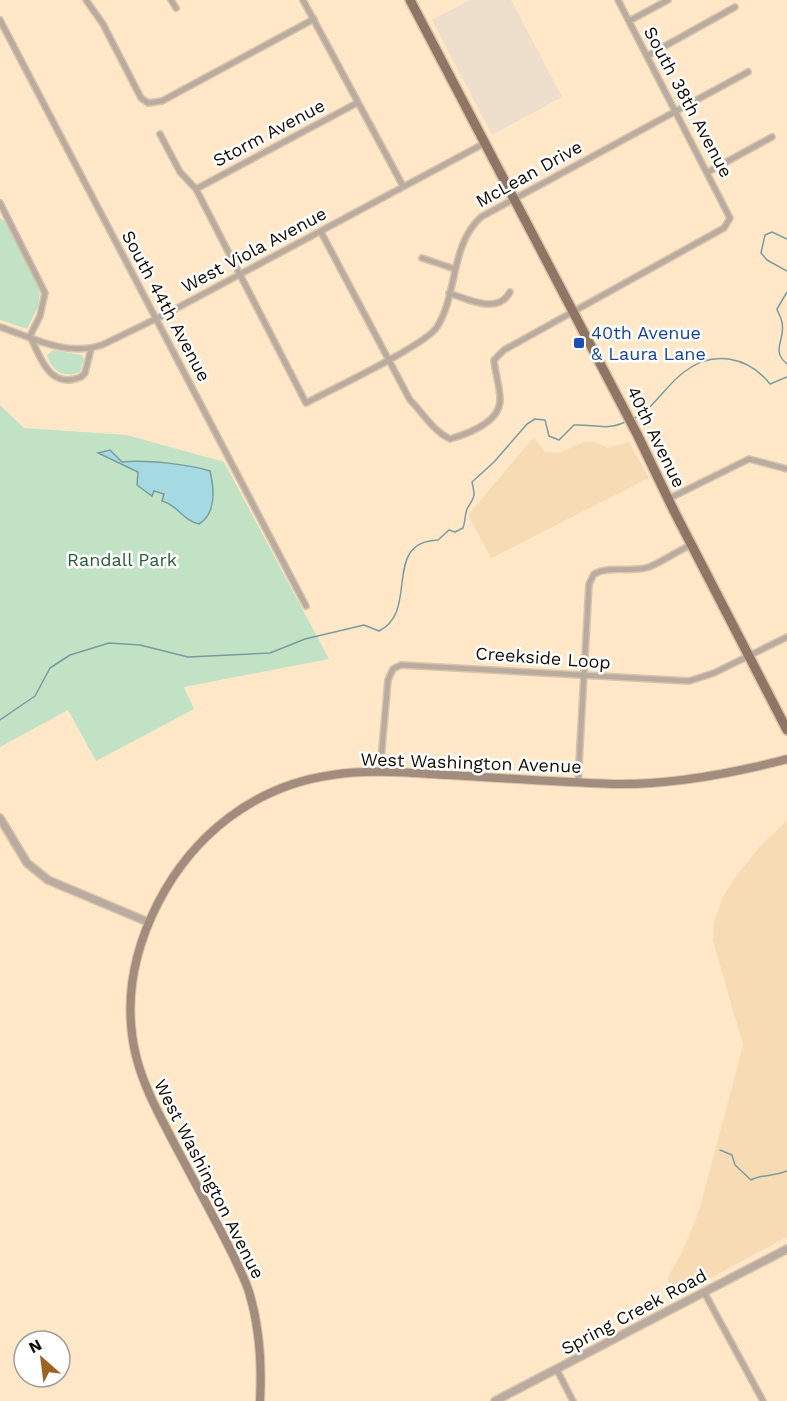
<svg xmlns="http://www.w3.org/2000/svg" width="787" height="1401" font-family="'Work Sans',sans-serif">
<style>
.commercial{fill:#eedecc}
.built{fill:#f6dbb5}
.green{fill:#c1e2c5}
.water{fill:#a5dae2;stroke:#799c9f;stroke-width:1.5}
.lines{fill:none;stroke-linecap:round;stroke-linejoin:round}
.stream{stroke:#799c9f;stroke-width:1.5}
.minor-casing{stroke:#d9c4a8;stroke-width:8}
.tertiary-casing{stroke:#d9c4a8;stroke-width:10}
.secondary-casing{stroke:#d9c4a8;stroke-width:10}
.primary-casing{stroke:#d9c4a8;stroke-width:12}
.minor{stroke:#baaba1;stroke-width:5}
.tertiary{stroke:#baaba1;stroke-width:7}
.secondary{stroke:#a18c7d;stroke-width:8}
.primary{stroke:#8f7664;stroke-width:9}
.transit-dot{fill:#1a4fb4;stroke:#fff;stroke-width:2}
.labels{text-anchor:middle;stroke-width:5;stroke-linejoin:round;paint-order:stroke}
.street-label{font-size:18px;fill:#130c03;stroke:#fff}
.transit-label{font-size:18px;fill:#164399;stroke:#fff;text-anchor:start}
.park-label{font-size:18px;fill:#2a5c34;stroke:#fff}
</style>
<rect width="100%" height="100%" fill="#ffe7c8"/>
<path class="commercial" d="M470 0H511L562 97 492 135 432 20Z"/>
<path class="built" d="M534 437 545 452 559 453 583 442 593 441 608 448 629 442 649 478 491 558 468 515Z
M787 821V1237L677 1296 667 1279 684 1248 699 1211 743 1045 713 941 714 922 723 897 736 876 762 844Z"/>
<path class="green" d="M0 218 6 222 40 289 38 307 27 329 0 320Z
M53 350 82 355 84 359 80 372C63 379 52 371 47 355Z
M0 405 24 428 127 435 224 462 329 659 184 687 194 709 96 761 68 710 0 747Z"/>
<path class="water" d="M110 450 122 462C146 459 192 465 210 471 214 488 217 513 199 524 183 521 177 504 162 501L164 494 154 491 152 496 137 485 138 472 98 453Z"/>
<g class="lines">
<path class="stream" d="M787 239 772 232 765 235 761 253 767 260 787 271
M787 292 777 309C778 313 782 319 782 323 786 339 770 350 787 364
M633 419C654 409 665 386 684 372 713 350 748 356 770 384L787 377
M0 720 35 696 50 668 70 655 109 643 140 645 188 657 270 653 305 639 364 625 379 631C420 611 381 542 438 540L449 530 455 532 463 528C465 523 465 514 467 509 474 496 476 499 472 482L494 462 527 424 535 419 545 420 549 436 559 440 574 425C593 424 607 431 625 422
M720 1150 732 1155 735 1165 751 1180C762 1174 773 1177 787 1171"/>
<defs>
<path id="minor" d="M86 0 103 24 141 98 148 103 162 101 314 19
M171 0 176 8
M303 0 403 186
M0 20 306 606
M629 21 668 0
M647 56 735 7
M160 134 180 172 196 189 306 403C330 390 426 345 437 327 458 294 450 245 481 217L748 72
M708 172 772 137
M196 189 357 103
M0 203 45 293 40 316 30 336
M321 232 410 400C423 413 433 431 450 439 467 434 498 423 500 402 501 389 495 374 494 360L504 350 724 228 730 218 618 0
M422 258 455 269
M449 293C467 299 498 315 510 292
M0 327C34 338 66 357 102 345L166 314 485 143
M30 336C41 359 50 390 81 377L85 373 91 349
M668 499 749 459 787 469
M380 772 388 680 393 669 401 665 689 681 714 673 787 637
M578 782 589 584 594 574C611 565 631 573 649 567 664 561 677 551 691 545
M704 1292 763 1401
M557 1370 573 1401"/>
<path id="tertiary" d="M0 818 27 863 48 880 148 922
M495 1401 787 1249"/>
<path id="secondary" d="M260 1401C262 1364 260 1328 249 1292 245 1279 238 1266 232 1253 214 1217 194 1181 175 1145 160 1116 144 1088 136 1056 123 1002 133 952 158 903 193 835 254 786 332 775 370 769 409 773 448 775 503 778 558 782 613 784 672 785 730 774 787 759"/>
<path id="primary" d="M410 0 637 434 674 511 787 730"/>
</defs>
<use href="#minor" class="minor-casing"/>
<use href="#tertiary" class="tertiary-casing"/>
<use href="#secondary" class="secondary-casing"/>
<use href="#primary" class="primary-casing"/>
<use href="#minor" class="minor"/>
<use href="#tertiary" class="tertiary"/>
<use href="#secondary" class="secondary"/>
<use href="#primary" class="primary"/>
</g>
<rect class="transit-dot" x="573" y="337" width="12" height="12" rx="3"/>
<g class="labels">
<g class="street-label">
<text transform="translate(688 102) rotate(62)" y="6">South 38th Avenue</text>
<text transform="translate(269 133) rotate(-28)" y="6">Storm Avenue</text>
<text transform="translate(529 174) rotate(-29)" y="6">McLean Drive</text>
<text transform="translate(254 250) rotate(-28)" y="6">West Viola Avenue</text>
<text transform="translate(166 306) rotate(62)" y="6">South 44th Avenue</text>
<text transform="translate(656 437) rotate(64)" y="6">40th Avenue</text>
<text transform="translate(543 658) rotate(4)" y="6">Creekside Loop</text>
<text transform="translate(471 763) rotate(2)" y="6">West Washington Avenue</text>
<text transform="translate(209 1179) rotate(63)" y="6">West Washington Avenue</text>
<text transform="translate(634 1312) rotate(-28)" y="6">Spring Creek Road</text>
</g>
<g class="transit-label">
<text x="591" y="339">40th Avenue<tspan x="591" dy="21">&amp; Laura Lane</tspan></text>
</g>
<g class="park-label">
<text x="122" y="566">Randall Park</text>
</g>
</g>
<g transform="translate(42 1359) rotate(332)"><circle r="28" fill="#ffffff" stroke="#a19e9a" stroke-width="1.5"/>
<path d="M0-4.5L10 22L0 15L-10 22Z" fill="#9e6223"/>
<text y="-9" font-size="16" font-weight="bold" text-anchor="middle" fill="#130c03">N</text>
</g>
</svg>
